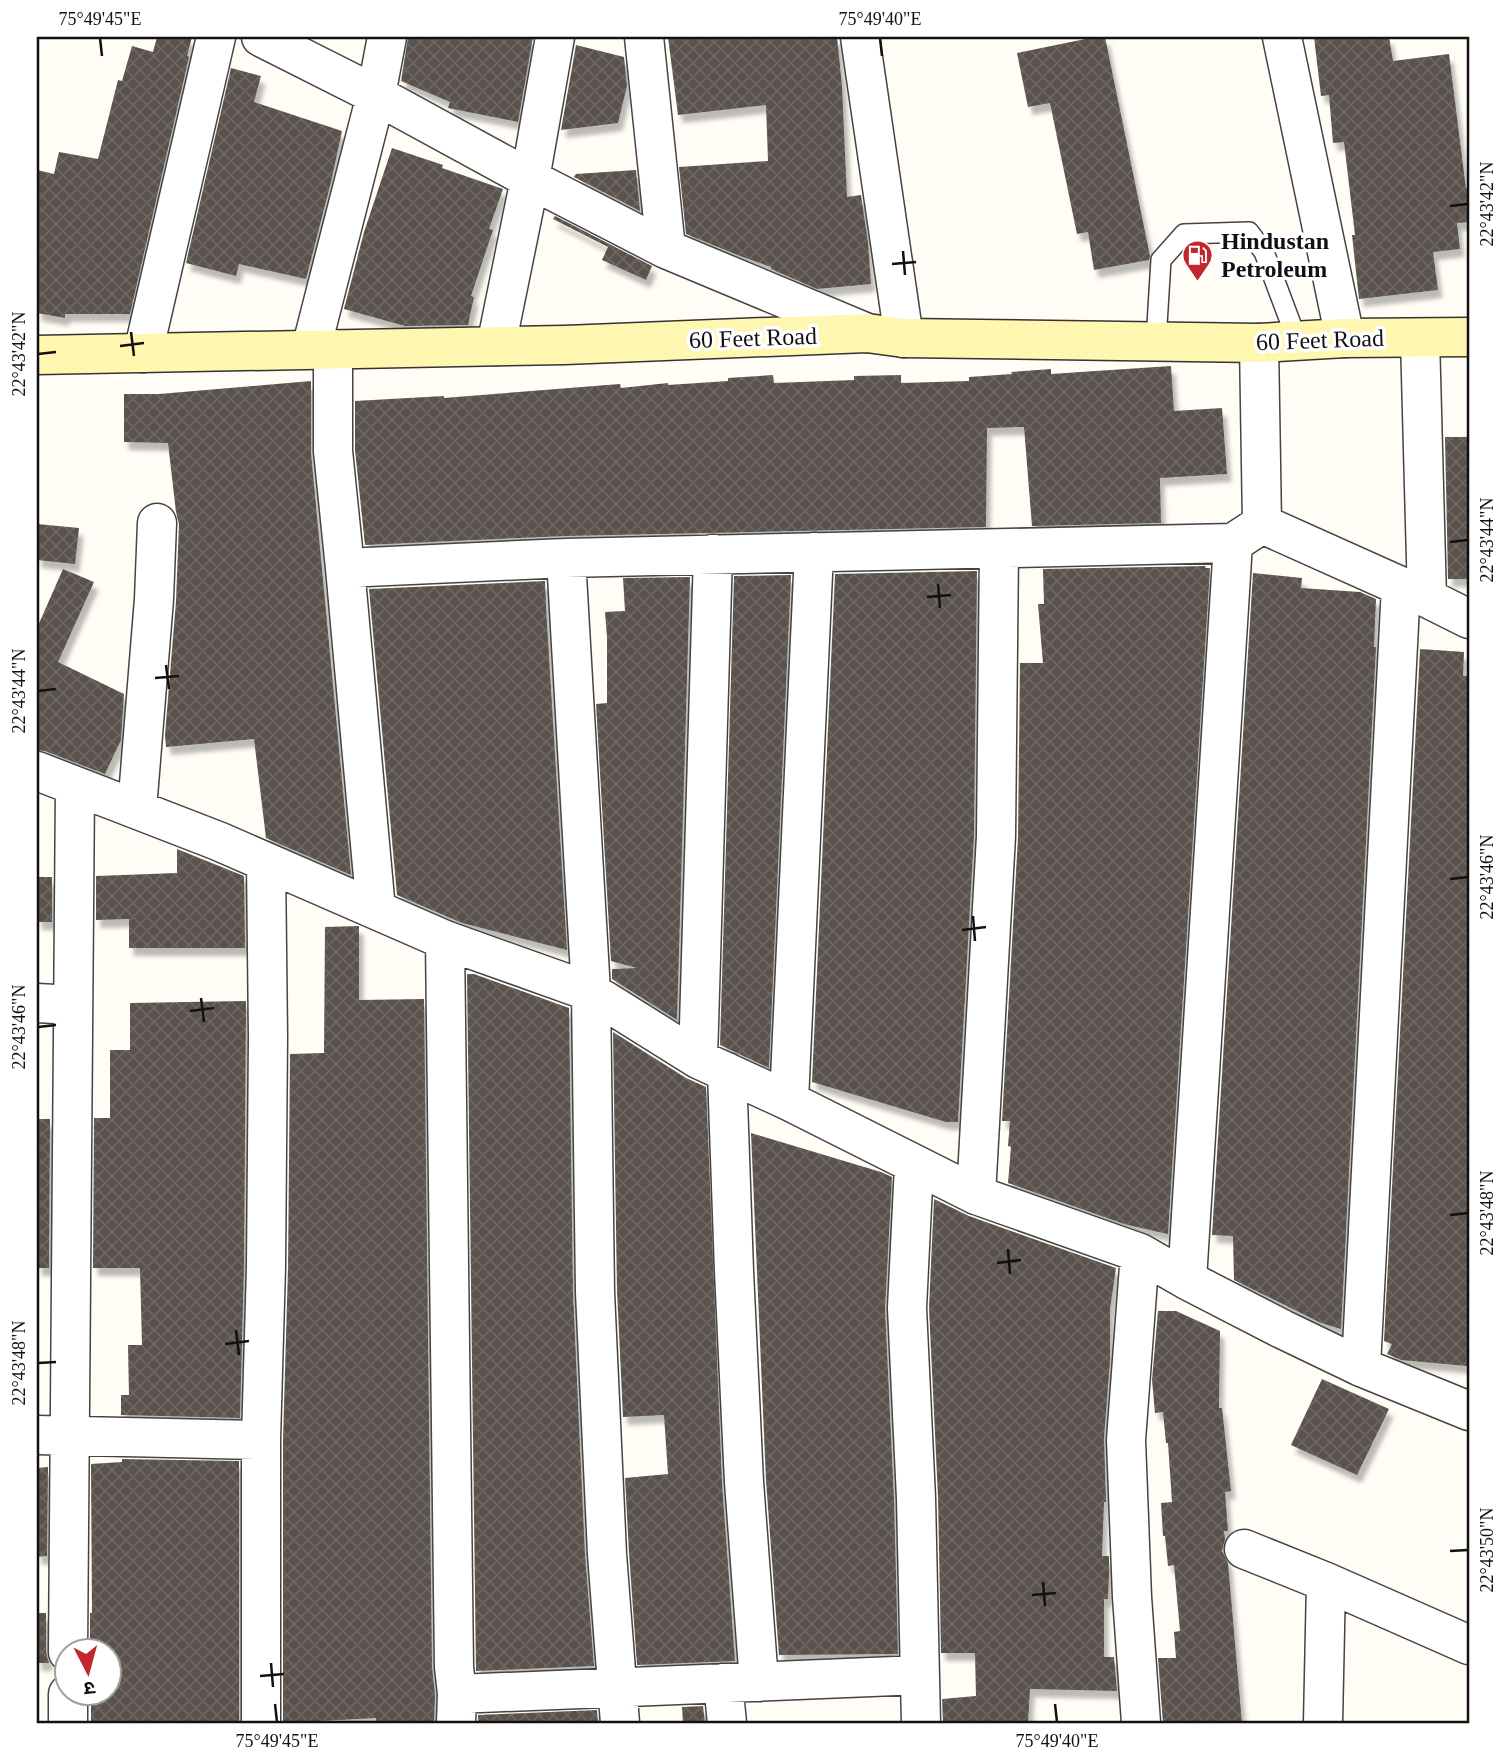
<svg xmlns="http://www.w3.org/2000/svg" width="1506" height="1760" font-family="'Times New Roman','Noto Sans Devanagari',serif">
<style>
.building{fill:url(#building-cross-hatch);filter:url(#shadow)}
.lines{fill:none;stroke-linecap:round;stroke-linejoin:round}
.service-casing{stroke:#444;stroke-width:22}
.minor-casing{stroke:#444;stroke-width:41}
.secondary-casing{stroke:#333;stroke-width:41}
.service{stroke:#fff;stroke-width:19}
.minor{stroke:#fff;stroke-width:38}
.secondary{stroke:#fff6b0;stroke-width:38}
.ticks{fill:none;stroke:#111;stroke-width:2.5}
.labels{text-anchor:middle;stroke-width:7;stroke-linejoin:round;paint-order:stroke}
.poi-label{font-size:24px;font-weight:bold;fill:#111;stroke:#fff;text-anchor:start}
.street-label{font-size:24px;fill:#111;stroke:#fff}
.neatline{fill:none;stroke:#111;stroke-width:2.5}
.ticks-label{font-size:18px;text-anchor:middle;fill:#111}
</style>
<defs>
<pattern id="building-cross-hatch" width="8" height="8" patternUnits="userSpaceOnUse" patternTransform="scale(1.75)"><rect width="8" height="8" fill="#5a524d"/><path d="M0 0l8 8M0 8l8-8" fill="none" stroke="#6d6662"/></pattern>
<filter id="shadow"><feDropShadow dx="4.5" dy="8" stdDeviation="2" flood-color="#0004"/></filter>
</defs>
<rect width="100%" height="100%" fill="#fffdf5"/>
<path class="building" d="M157 37H192L187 56 189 57 130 314H65V318L37 313V170L54 174 59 152 98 159 118 80 122 81 132 46 153 52Z
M408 37H533L518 122 448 108 450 102 401 81Z
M668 37H837L842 86 847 197 861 195 868 242 871 284 817 289 771 269V267L740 256 686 234 679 167 768 161 766 105 678 115Z
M1095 37H1105L1150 256 1149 260 1094 270 1088 232 1077 234 1050 103 1028 107 1017 53Z
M1314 37H1389L1393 61 1449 54 1466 189 1469 188V222L1457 223 1460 249 1433 252 1438 290 1359 299 1352 235H1355L1344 142 1333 143 1329 95 1321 96Z
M576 45 624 57 627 86 618 123 561 130Z
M231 68 261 76 254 102 342 131 331 182 306 279 239 264 236 276 186 263Z
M392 148 443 165 442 168 503 189 489 229 493 230 471 296 474 297 468 325 405 326 344 309 364 232Z
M636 170 640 211 574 177 576 174Z
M555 216 652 266 646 280 602 260 608 247 553 219Z
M1171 366 1174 411 1222 408 1227 474 1160 478 1161 523 1032 526 1024 427 987 428 986 527 565 536 365 545 355 450V401L444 396V398L620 384 621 388 668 383V385L728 381V378L773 375 774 383 854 380V376L901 375V383L969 381V377L1012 374 1011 372 1051 369V374Z
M311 381V453L351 875 266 838 254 739 166 747 165 735 176 601 179 524 176 512 168 443 124 442V394H159Z
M1445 437H1469V579H1448Z
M37 524 79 528 75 564 37 560Z
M1206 566 1205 568H1210L1168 1234 1163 1233 1124 1224 1008 1183 1011 1147 1008 1146 1010 1121H1002L1018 837 1020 663H1043L1038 604H1044L1043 569Z
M63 569 94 582 58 662 124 694 121 740 105 774 45 751 37 750V628Z
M977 571 974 835 958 1122H946L812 1082 835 574Z
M1253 573 1302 578 1301 588 1360 592 1376 599 1374 647H1376L1341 1329 1321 1323 1234 1280 1233 1236 1212 1235Z
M791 575 769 1068 720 1045 734 576Z
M690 577 677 1020 612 979V969L637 968 611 961 596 704 607 703V637L605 612 625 611 623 578Z
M545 581 546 607 567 950 462 923 397 895 369 589Z
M1420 649 1464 652 1463 676H1469V1340L1467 1366 1401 1360 1387 1354 1392 1344 1384 1341Z
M177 849 244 876 245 948H129V919L96 920V876L177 873Z
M37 877H52V922H37Z
M359 926V1000L424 999 432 1667 435 1695 434 1723H376V1718L283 1723V1440L288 1268 290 1054 324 1053 325 927Z
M467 974H474L569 1008 573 1293 585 1555 594 1666 476 1671Z
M246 1001 244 1267 240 1418 121 1415V1395H129L128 1345H142L140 1268H93L94 1118H110V1050H130V1003Z
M613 1032 686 1078 706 1087 722 1483 735 1661 637 1665 629 1553 625 1478 668 1474 664 1415 623 1417 617 1291Z
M37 1119H50L49 1268H37Z
M751 1133 881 1172 892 1177 885 1309 894 1499 898 1654 779 1655 766 1481Z
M934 1199 969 1216 1116 1268 1110 1309V1361L1104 1438 1106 1502H1104L1102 1556H1109V1575L1108 1599H1104V1657H1114L1117 1691 1030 1689 1028 1723H943L942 1699 976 1696 975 1653H941L938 1497 929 1308Z
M1158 1311H1176L1220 1331 1219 1408H1222L1231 1491 1225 1492 1228 1531H1224L1225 1539 1222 1551 1228 1563 1242 1723H1163L1158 1658H1176L1174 1632 1180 1631 1174 1565 1168 1566 1165 1536H1163L1161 1503 1172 1502 1168 1443H1166L1163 1412 1155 1413 1152 1380Z
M1322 1379 1389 1409 1357 1475 1291 1445Z
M122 1459 239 1461V1723H91V1693H108V1651H90V1613H92L91 1464 122 1462Z
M48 1467 47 1556 37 1557V1468Z
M37 1613H46V1652L49 1663H37Z
M703 1706 705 1723H683L682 1707Z
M597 1710 598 1723H478V1715Z"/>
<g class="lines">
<defs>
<path id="service" d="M1156 341 1161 260 1184 234 1249 232 1264 252 1297 340"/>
<path id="minor" d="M261 37 376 95 530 179 666 249 867 333
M644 37 666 249
M860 37 904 338
M1282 37 1345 338
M1420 338 1427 598
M1259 343 1262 524
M496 346 530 179 555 37
M311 349 376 95 387 37
M333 349V451L345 568 376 910
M143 353 216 37
M1262 524 1427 598 1469 619
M345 568 566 558
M37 771 218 841 445 940 591 992 698 1059 789 1101 976 1195 1140 1253 1187 1280 1282 1329 1361 1367 1469 1411
M137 809 154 599 157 523
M445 940 454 1667 457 1694 456 1723
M37 1003 73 1005
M698 1059 713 554
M727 1072 734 1271 744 1482 759 1682
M789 1101 814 552
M914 1165 907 1308 916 1498 921 1723
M976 1195 996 836 999 550
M1140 1253 1126 1440 1132 1597 1141 1723
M1187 1280 1233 543
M1361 1367 1401 586
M37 1435 261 1440
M1244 1549 1326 1582
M68 1652 75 786
M723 1683 727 1723
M68 1694V1723
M457 1694 920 1675
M261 1723V1440L266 1267 268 1036 266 862
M620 1723 607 1554 595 1292 591 992 566 558C788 552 1011 549 1233 543L1262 524
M1323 1723 1326 1582 1469 1645"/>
<path id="secondary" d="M37 355 565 345 867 333 904 338 1259 343 1345 338 1469 337"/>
</defs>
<use href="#service" class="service-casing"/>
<use href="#minor" class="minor-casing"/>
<use href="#secondary" class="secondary-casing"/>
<use href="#service" class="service"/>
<use href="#minor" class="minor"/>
<use href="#secondary" class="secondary"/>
</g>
<path class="ticks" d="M100 38 102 56M880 38 882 56M1450 206 1468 204M903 251 905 275M892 264 916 262M131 332 134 356M120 346 144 343M38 354 56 352M1450 542 1468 540M938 584 940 608M927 597 951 595M166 665 169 689M155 678 179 676M38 691 56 689M1450 879 1468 877M973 916 975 941M962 930 986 927M201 998 204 1022M190 1011 214 1008M38 1027 56 1025M1450 1215 1468 1213M1008 1249 1010 1274M997 1263 1021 1260M236 1330 239 1355M225 1344 249 1341M38 1363 56 1362M1450 1551 1468 1550M1043 1582 1045 1606M1032 1595 1056 1593M271 1663 273 1687M260 1676 284 1674M275 1704 277 1722M1055 1704 1057 1722"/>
<defs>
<symbol id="fuel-pin" viewBox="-11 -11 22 30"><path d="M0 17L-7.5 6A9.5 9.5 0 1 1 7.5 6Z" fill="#c4262e" stroke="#fff"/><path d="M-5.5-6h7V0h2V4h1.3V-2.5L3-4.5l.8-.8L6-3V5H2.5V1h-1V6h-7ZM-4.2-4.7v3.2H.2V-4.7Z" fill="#fff"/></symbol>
</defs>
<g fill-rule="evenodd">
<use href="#fuel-pin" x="1180" y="238" width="35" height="47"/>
</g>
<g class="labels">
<g class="poi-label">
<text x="1221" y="249">Hindustan<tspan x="1221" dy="28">Petroleum</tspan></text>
</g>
<g class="street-label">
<text transform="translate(753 338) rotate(-2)" y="8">60 Feet Road</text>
<text transform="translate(1320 340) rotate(-2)" y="8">60 Feet Road</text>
</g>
</g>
<rect width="1506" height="1760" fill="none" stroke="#ffffff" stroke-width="77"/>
<g transform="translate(88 1672) rotate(174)"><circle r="33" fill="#ffffff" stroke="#a0a0a0" stroke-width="2"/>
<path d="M0-5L12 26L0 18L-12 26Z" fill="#c4262e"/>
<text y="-10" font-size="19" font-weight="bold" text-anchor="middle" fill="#111111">उ</text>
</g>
<rect x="38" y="38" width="1430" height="1684" class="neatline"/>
<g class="ticks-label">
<text x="100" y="25">75°49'45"E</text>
<text x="880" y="25">75°49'40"E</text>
<text transform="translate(1487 204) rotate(-90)" y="6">22°43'42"N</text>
<text transform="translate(19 354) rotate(-90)" y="6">22°43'42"N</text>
<text transform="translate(1487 540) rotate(-90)" y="6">22°43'44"N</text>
<text transform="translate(19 691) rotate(-90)" y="6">22°43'44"N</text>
<text transform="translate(1487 877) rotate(-90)" y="6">22°43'46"N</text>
<text transform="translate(19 1027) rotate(-90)" y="6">22°43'46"N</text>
<text transform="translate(1487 1213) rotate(-90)" y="6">22°43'48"N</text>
<text transform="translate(19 1363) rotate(-90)" y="6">22°43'48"N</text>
<text transform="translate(1487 1550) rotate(-90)" y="6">22°43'50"N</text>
<text x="277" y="1747">75°49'45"E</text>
<text x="1057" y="1747">75°49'40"E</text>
</g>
</svg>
